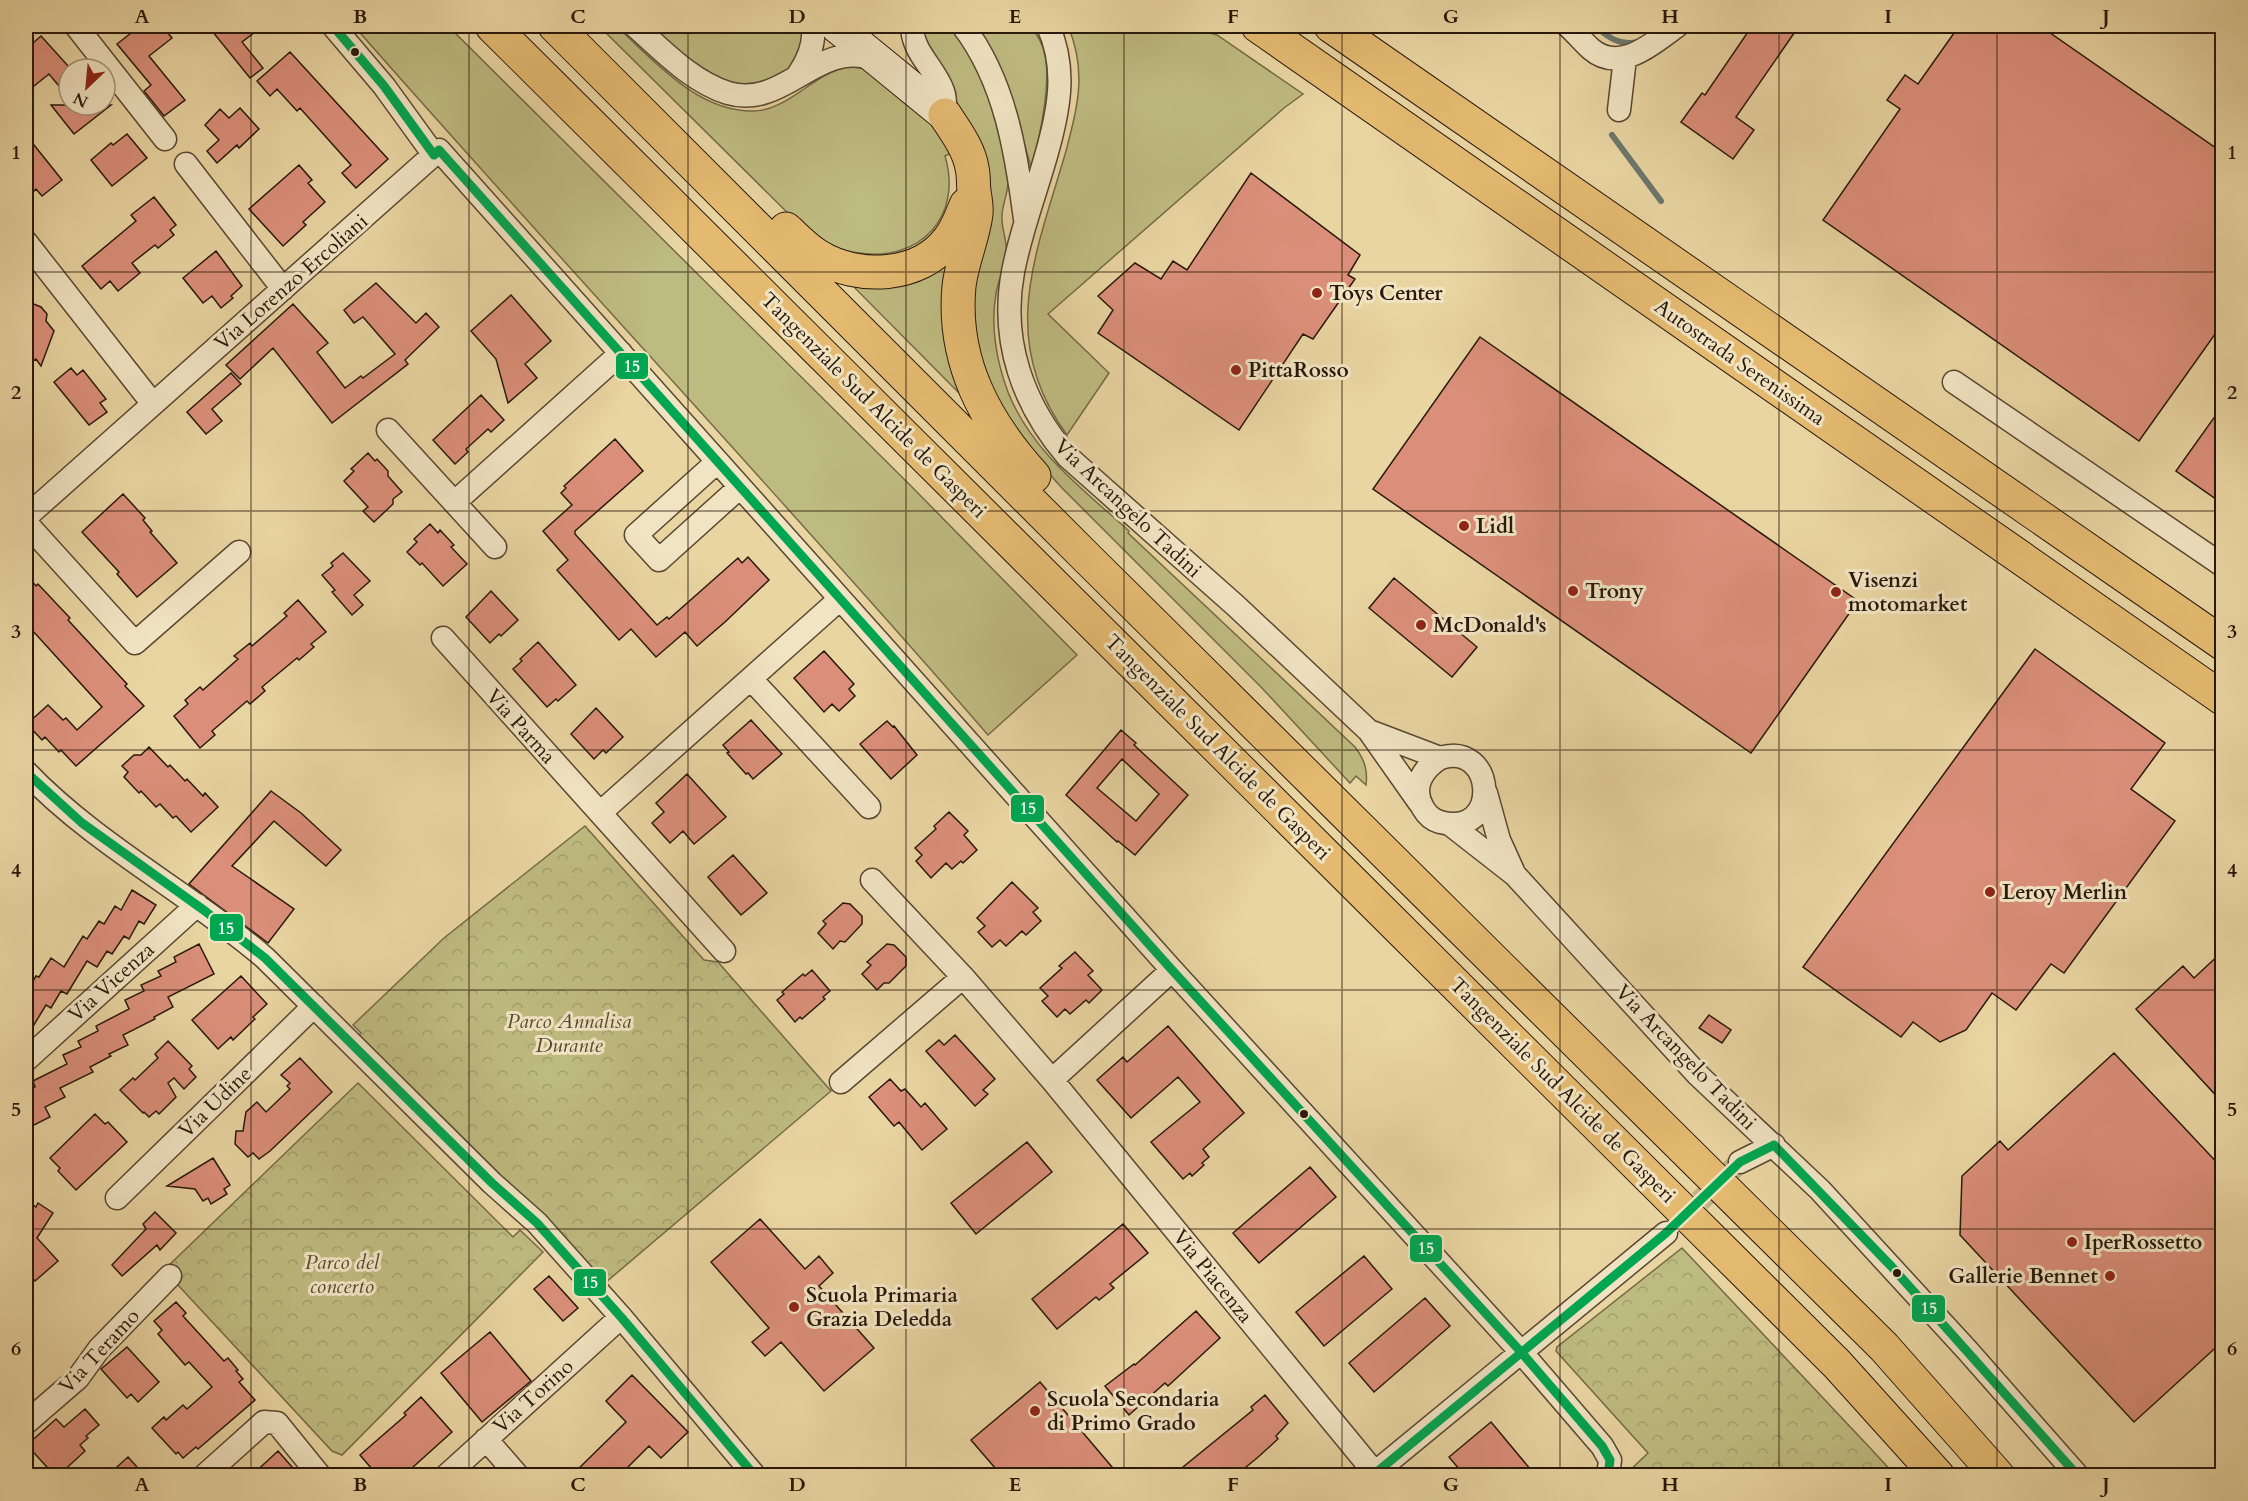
<svg xmlns="http://www.w3.org/2000/svg" width="2248" height="1501" font-family="Cardo,serif">
<style>
.grass{fill:#bebb80;stroke:#746a46;stroke-width:1.5}
.forest{fill:url(#forest-crowns);stroke:#746a46;stroke-width:1.5}
.lines{fill:none;stroke-linecap:round;stroke-linejoin:round}
.stream{stroke:#6c776c;stroke-width:6}
.building{fill:#db8f7a;stroke:#29180b;stroke-width:1.5;fill-rule:evenodd}
.minor-tunnel{stroke:#c3af84;stroke-width:22;stroke-dasharray:22 11;stroke-linecap:butt}
.minor-casing{stroke:#594731;stroke-width:25}
.secondary-casing{stroke:#29180b;stroke-width:34}
.trunk-casing{stroke:#29180b;stroke-width:35}
.motorway-casing{stroke:#29180b;stroke-width:35}
.minor{stroke:#f1e4c3;stroke-width:22}
.secondary{stroke:#f1e4c3;stroke-width:32}
.trunk{stroke:#e4ba71;stroke-width:33}
.motorway{stroke:#e4ba71;stroke-width:33}
.bus-1-casing{stroke:#f1e4c3;stroke-width:14}
.bus-1{stroke:#00a651;stroke-width:9}
.grid{fill:none;stroke:#29180b;stroke-width:1.5;stroke-opacity:0.55}
.bus-dot{fill:#29180b;stroke:#f1e4c3;stroke-width:2}
.poi-dot{fill:#8f2418;stroke:#f1e4c3;stroke-width:2}
.labels{text-anchor:middle;stroke-width:6;stroke-linejoin:round;paint-order:stroke}
.street-label{font-size:21px;fill:#29180b;stroke:#f1e4c3}
.poi-label{font-size:21px;font-weight:bold;fill:#29180b;stroke:#f1e4c3;text-anchor:start}
.park-label{font-size:21px;font-style:italic;fill:#56492e;stroke:#f1e4c3}
.line-badge{stroke:#f1e4c3;stroke-width:2}
.badge-label{font-size:16px;text-anchor:middle;font-weight:bold;fill:#fff}
.neatline{fill:none;stroke:#29180b;stroke-width:2}
.grid-label{font-size:20px;text-anchor:middle;font-weight:bold;fill:#29180b}
</style>
<defs>
<pattern id="forest-crowns" width="20" height="18" patternUnits="userSpaceOnUse" patternTransform="scale(1.5)"><rect width="20" height="18" fill="#bebb80"/><path d="M2 6a3 3 0 1 1 6 0M12 15a3 3 0 1 1 6 0" fill="none" stroke="#a3a06d"/></pattern>
</defs>
<rect width="100%" height="100%" fill="#e9d5a2"/>
<filter id="stains"><feTurbulence type="fractalNoise" baseFrequency=".00333" numOctaves="4"/><feColorMatrix values="0 0 0 0 .2 0 0 0 0 .09 0 0 0 0 .02 0 0 0 .5 -.17"/></filter>
<radialGradient id="worn" r=".72"><stop offset=".6" stop-color="#630" stop-opacity="0"/><stop offset="1" stop-color="#630" stop-opacity=".3"/></radialGradient>
<path class="grass" d="M354 26H448L911 486 1077 655 988 735C780 495 563 264 354 26Z
M599 26H616C654 60 697 112 754 111 772 111 789 99 804 89 821 77 841 63 863 67L925 114 951 153 945 156C963 217 920 262 859 253 840 251 824 241 807 232Z
M651 26H802C804 43 801 60 786 71 738 111 686 57 651 26Z
M920 26H948C982 55 1005 135 1008 179 1009 194 1001 205 1002 219 1002 231 1008 243 1006 255 1004 268 998 281 996 294 990 326 997 363 1008 392 1031 451 1084 490 1129 531L1128 533 1355 747C1364 759 1368 769 1366 785L1356 776 1350 783 1261 687 1062 488 1035 458 979 370 959 112 956 102 930 52Z
M974 26H1031C1037 35 1043 44 1045 55 1051 84 1040 139 1031 167L1018 122Z
M1068 26H1187L1217 35 1303 94 1284 108 1048 314 1109 373 1067 435C996 339 1037 252 1066 151 1078 105 1087 71 1068 26Z
M951 257 953 371 960 394 849 282Z"/>
<path class="forest" d="M585 826 704 960 718 962 831 1091 605 1283 359 1035 361 1033 353 1025 444 938Z
M358 1083 513 1237 520 1230 543 1252 342 1455 332 1451 164 1270Z
M1682 1248 1872 1450 1895 1475H1625L1648 1453 1556 1351 1557 1347Z"/>
<g class="lines">
<path class="stream" d="M1595 26C1608 37 1619 46 1637 42
M1612 135 1661 201"/>
</g>
<path class="building" d="M140 26H162L172 38 149 56 185 100 164 116 144 91 151 85 117 44Z
M208 26H263L242 42 263 68 250 78Z
M1752 26H1799L1736 117 1754 130 1733 159 1681 122 1702 93 1705 95Z
M1959 26H2040L2223 153V323L2139 441 1823 220 1900 109 1887 100 1905 75 1918 84Z
M41 36 69 67V98L49 74 34 86 26 76V49Z
M290 52 388 159 356 188 342 173 351 165 300 108 297 111 277 89 270 96 257 81Z
M51 105H111L74 134Z
M240 108 259 129 239 148 237 145 217 163 207 151 219 140 205 125 220 109 229 118Z
M127 134 147 158 112 186 91 160 111 143 113 145Z
M26 135 62 180 42 196 36 189 33 192 26 182Z
M299 165 312 180 308 183 325 202 303 222 306 225 283 246 249 209Z
M1251 173 1360 255 1348 275 1355 279 1313 339 1303 334 1239 430 1098 333 1113 310 1098 296 1135 263 1161 279 1173 261 1187 270Z
M154 197 176 225 170 230 174 235 158 248 155 245 132 263 140 273 118 291 110 281 101 289 82 266 136 221 131 215Z
M216 251 242 286 231 296 233 298 221 308 212 296 203 303 183 278Z
M376 283 416 323 426 313 439 327 405 360 408 364 332 423 273 348 240 379 226 365 293 304 328 343 317 352 345 388 361 376 363 378 395 354 363 317 354 323 344 310Z
M511 295 551 341 525 364 537 378 508 403 496 359 471 331Z
M26 301 41 307 47 314 46 321 54 331 41 366 36 359 32 362 26 353Z
M1480 337 1858 601 1751 753 1373 489Z
M71 368 77 375 83 370 106 399 100 403 107 412 89 425 54 382Z
M231 373 241 384 212 409 222 421 206 434 187 412Z
M481 395 504 420 491 432 488 429 466 449 468 452 455 464 433 440Z
M2223 405V504L2176 471Z
M615 439 643 471 575 531V534L657 625 667 617 669 619 738 558 742 563 748 557 769 580 725 622 697 646 685 632 656 657 631 629 619 640 557 570 568 560 543 531 572 505 561 493 566 488 564 486Z
M368 453 375 461 377 459 388 471V476L402 492 393 499V504L374 522 363 511 368 507 344 481 354 471 351 469Z
M123 494 145 518 143 520 152 531 150 532 177 563 137 597 117 574 119 572 82 532Z
M430 524 438 533 440 530 454 545 451 547 467 564 443 586 422 563 420 565 407 552 417 542 414 539Z
M343 553 370 581 354 595 363 605 352 615 332 592 335 590 322 575 333 566 331 563Z
M26 574 36 586 38 584 70 618 68 620 127 684 125 686 144 706 76 766 61 750 59 752 45 737 42 740 27 724 48 705 63 720 66 718 77 730 102 707 32 630 26 635Z
M1394 578 1477 647 1452 677 1369 608Z
M491 591 518 620 501 636 499 634 490 643 466 617Z
M298 600 326 632 311 644 314 647 299 660 297 658 262 687 265 691 250 704 247 701 212 731 215 735 200 748 174 716 188 704 185 700 200 687 203 690 238 659 234 656 250 643 252 646 287 616 284 613Z
M538 642 576 685 558 701 556 699 547 707 513 669 522 661 520 659Z
M2035 649 2165 743 2131 789 2175 821 2064 973 2051 964 2016 1010 1992 993 1966 1030 1940 1042 1913 1022 1901 1037 1803 967Z
M824 651 854 684 849 689 855 696 839 711 832 704 824 712 794 678Z
M596 708 623 737 606 753 603 750 594 759 571 734Z
M751 720 782 754 753 779 748 773 746 774 727 753 729 752 723 745Z
M887 721 893 727 894 726 917 755 891 779 860 744Z
M1121 730 1136 743 1134 745 1188 795 1135 855 1118 841 1117 842 1066 795ZM1122 759 1159 794 1136 821 1097 788Z
M149 747 168 767 170 765 185 781 187 779 203 796 205 793 218 807 191 832 176 816 173 818 160 804 156 807 141 791 139 793 124 777 128 772 122 766 134 755H141Z
M687 774 726 817 694 844 683 831 670 843 652 823 664 812 656 803Z
M271 791 301 813 341 850 326 866 274 821 232 866 294 909 268 943 189 884Z
M949 812 968 831 964 835 977 850 963 863 961 861 952 869 946 863 931 878 916 861 922 855 915 848 936 829 934 826Z
M733 855 767 893 741 915 708 877Z
M1012 882 1038 908 1033 912 1041 921 1026 935 1022 931 1006 946 1000 940 992 947 978 932 985 926 977 918Z
M132 890 156 905 144 924 139 921 129 939 124 936 112 954 107 951 97 967 87 961 67 994 61 991 51 1008 46 1005 26 1038V994L36 976 39 977 51 958 64 967 83 936 87 939 99 921 104 924 115 906 121 910Z
M843 903 850 904 862 916V924L845 942 840 941 833 949 818 933 826 924 823 921Z
M199 944 214 974 168 997 173 1007 154 1017 155 1019 123 1035 128 1045 109 1054 111 1056 90 1067 93 1072 60 1088 65 1097 45 1107 50 1117 26 1129V1092L35 1087 33 1081 67 1064 63 1055 81 1047 78 1041 98 1031 96 1026 129 1009 125 1000 144 991 141 985 161 976 158 971 176 962 174 957Z
M887 944 894 945 906 957V966L889 983H884L877 990 862 974 871 965 867 962Z
M2223 951V1103L2136 1009 2183 966 2194 978Z
M1075 952 1093 971 1088 975 1102 990 1089 1003 1086 1000 1070 1014 1065 1009 1057 1017 1042 1001 1048 996 1040 988 1062 968 1059 966Z
M812 970 830 991 823 997 825 999 802 1019 800 1017 795 1022 777 1000 784 994 782 992 803 974 805 976Z
M241 976 267 1004 253 1017 255 1019 233 1040 231 1037 218 1049 192 1020Z
M1709 1015 1731 1030 1722 1043 1699 1028Z
M1168 1026 1244 1113 1203 1149 1209 1157 1202 1163 1204 1165 1192 1176 1190 1173 1183 1179 1151 1142 1200 1102 1178 1077 1131 1118 1097 1080 1123 1057 1127 1062Z
M955 1035 995 1079 983 1090 988 1094 975 1106 926 1051 939 1040 944 1045Z
M168 1041 192 1066 189 1069 196 1077 184 1089 174 1078 168 1083 176 1097 159 1114 156 1111 149 1117 144 1112 143 1113 120 1090 133 1078 135 1080 158 1058 155 1054Z
M2114 1053 2223 1169V1341L2134 1422 1960 1235 1962 1176 2000 1141 2008 1150Z
M300 1058 332 1092 270 1151 259 1159 253 1153 248 1157 235 1144 236 1131H243L246 1112 257 1102 266 1112 290 1089 287 1086 290 1083 281 1075Z
M890 1079 901 1091 905 1089 921 1107 925 1103 947 1129 922 1150 899 1122 894 1126 869 1097Z
M95 1114 105 1124 108 1122 127 1142 76 1190 58 1171 60 1168 50 1158Z
M1027 1142 1052 1172 976 1234 951 1203Z
M213 1158 230 1185 224 1189 227 1194 211 1204 208 1198 203 1201 195 1189 167 1186Z
M1310 1167 1336 1197 1259 1263 1233 1233Z
M26 1201 36 1207 38 1203 53 1213 37 1238 58 1261 35 1281 26 1270Z
M155 1212 176 1233 160 1250 157 1245 122 1276 112 1265 146 1229 143 1224Z
M760 1219 805 1269 819 1256 833 1273 819 1286 874 1348 824 1391 781 1342 765 1356 752 1342 769 1328 711 1262Z
M1123 1224 1148 1253 1110 1284 1114 1288 1099 1300 1096 1297 1057 1329 1032 1299Z
M1364 1256 1392 1289 1324 1346 1296 1312Z
M549 1276 578 1308 563 1321 534 1289Z
M1425 1298 1450 1326 1374 1392 1349 1363Z
M176 1302 186 1313 183 1316 224 1361 228 1358 238 1370 236 1371 243 1379 239 1382 255 1400 198 1449 196 1447 183 1458 178 1452 176 1454 152 1428 164 1417 166 1420 183 1405 187 1409 212 1387 189 1362 185 1365 158 1334 162 1330 154 1321Z
M1196 1311 1220 1338 1168 1386 1165 1383 1129 1415 1105 1386 1134 1364 1135 1365Z
M490 1332 531 1381 482 1422 441 1373Z
M127 1347 159 1382 138 1402 131 1394 127 1398 101 1369Z
M632 1375 688 1432 661 1458 649 1446 619 1476H571L626 1422 606 1401Z
M1040 1382 1112 1467 1103 1476H1002L971 1440Z
M1265 1395 1288 1423 1276 1436 1278 1439 1257 1458 1235 1476H1172L1253 1410 1251 1407Z
M421 1397 452 1432 403 1476H378L360 1455 406 1415 404 1413Z
M85 1409 99 1425 86 1436 88 1438 80 1445 85 1451 58 1476H55L27 1445 56 1419 64 1427Z
M1491 1422 1536 1476H1465L1449 1457Z
M278 1451 300 1476H251Z
M128 1457 145 1476H107Z"/>
<g class="lines">
<path class="minor-tunnel" d="M1676 1224 1740 1162"/>
<defs>
<path id="minor" d="M76 26 165 139
M333 26 384 86 434 155
M635 26C662 50 692 82 728 93 785 110 818 37 876 60
M912 26C912 52 935 68 943 91 946 99 945 107 945 115
M963 26C1005 81 1016 151 1025 219
M1048 26C1066 66 1060 104 1049 145 1038 187 1021 229 1013 272 1000 341 1023 405 1068 457L1236 606 1369 731 1419 802
M1568 26C1576 33 1583 42 1591 49 1620 74 1653 43 1677 26
M798 75C809 59 815 44 813 26
M1619 110 1625 58
M186 164 283 289
M26 242 153 404
M1954 382 2222 565
M388 430 495 547
M717 462 636 535 659 560 740 487
M455 502 621 353
M26 517 439 150 1172 970 1521 1352 1602 1446 1610 1460 1608 1476
M26 523 135 643 239 552
M443 638 724 951
M751 679 869 807
M1369 731 1440 758C1496 740 1502 839 1440 822 1432 820 1427 815 1423 808 1411 788 1422 769 1440 758
M26 772C96 845 188 892 265 958L492 1183 537 1223 621 1317 755 1476
M1486 793 1499 840 1513 871
M600 813 840 599
M1451 825 1515 875 1698 1075 1820 1190 1967 1350 2078 1476
M872 880 963 977 1052 1080 1375 1473
M26 1060 197 905
M1052 1080 1172 970
M841 1082 963 977
M1740 1162 1774 1145
M117 1198 314 1006
M26 1423 78 1378 99 1349 170 1276
M486 1439 518 1476
M204 1476 264 1422 277 1423 320 1476
M446 1476 621 1317
M1371 1476 1666 1233"/>
<path id="secondary" d="M836 26 945 115"/>
<path id="trunk" d="M492 26 1837 1364 1938 1476
M555 26 1084 555 1884 1347 1998 1476
M945 115C956 132 969 149 972 168 974 176 973 184 974 191 975 199 977 206 976 214 973 238 962 261 959 286 952 361 985 422 1034 476
M786 229C796 238 806 249 818 256 858 281 920 278 949 239 957 229 961 217 966 205"/>
<path id="motorway" d="M1258 26 2222 698
M1331 26 2222 643"/>
</defs>
<use href="#minor" class="minor-casing"/>
<use href="#secondary" class="secondary-casing"/>
<use href="#trunk" class="trunk-casing"/>
<use href="#motorway" class="motorway-casing"/>
<use href="#minor" class="minor"/>
<use href="#secondary" class="secondary"/>
<use href="#trunk" class="trunk"/>
<use href="#motorway" class="motorway"/>
<defs>
<path id="bus-1" d="M333 26 384 86 434 155
M434 155 439 150 1172 970 1521 1352 1602 1446 1610 1460 1608 1476
M26 772 82 823 205 911 265 958 492 1183 537 1223 621 1317 755 1476
M1774 1145 1891 1266 2078 1476
M1372 1476 1666 1233 1740 1162 1774 1145"/>
</defs>
<use href="#bus-1" class="bus-1-casing"/>
<use href="#bus-1" class="bus-1"/>
</g>
<path class="grid" d="M251 26V1476M469 26V1476M688 26V1476M906 26V1476M1124 26V1476M1342 26V1476M1560 26V1476M1779 26V1476M1997 26V1476M26 272H2222M26 511H2222M26 750H2222M26 990H2222M26 1229H2222"/>
<g class="bus-dot">
<circle cx="355" cy="52" r="5"/>
<circle cx="1304" cy="1114" r="5"/>
<circle cx="1897" cy="1273" r="5"/>
</g>
<g class="poi-dot">
<circle cx="1317" cy="293" r="6"/>
<circle cx="1236" cy="370" r="6"/>
<circle cx="1464" cy="526" r="6"/>
<circle cx="1573" cy="591" r="6"/>
<circle cx="1836" cy="592" r="6"/>
<circle cx="1421" cy="625" r="6"/>
<circle cx="1990" cy="892" r="6"/>
<circle cx="2072" cy="1242" r="6"/>
<circle cx="2110" cy="1276" r="6"/>
<circle cx="794" cy="1307" r="6"/>
<circle cx="1035" cy="1411" r="6"/>
</g>
<g class="labels">
<g class="street-label">
<text transform="translate(291 282) rotate(-41)" y="7">Via Lorenzo Ercoliani</text>
<text transform="translate(1740 362) rotate(35)" y="7">Autostrada Serenissima</text>
<text transform="translate(874 405) rotate(45)" y="7">Tangenziale Sud Alcide de Gasperi</text>
<text transform="translate(1128 508) rotate(43)" y="7">Via Arcangelo Tadini</text>
<text transform="translate(521 726) rotate(48)" y="7">Via Parma</text>
<text transform="translate(1218 747) rotate(45)" y="7">Tangenziale Sud Alcide de Gasperi</text>
<text transform="translate(111 982) rotate(-42)" y="7">Via Vicenza</text>
<text transform="translate(1686 1057) rotate(46)" y="7">Via Arcangelo Tadini</text>
<text transform="translate(1563 1090) rotate(45)" y="7">Tangenziale Sud Alcide de Gasperi</text>
<text transform="translate(215 1102) rotate(-44)" y="7">Via Udine</text>
<text transform="translate(1213 1276) rotate(51)" y="7">Via Piacenza</text>
<text transform="translate(99 1351) rotate(-47)" y="7">Via Teramo</text>
<text transform="translate(533 1396) rotate(-42)" y="7">Via Torino</text>
</g>
<g class="poi-label">
<text x="1329" y="300">Toys Center</text>
<text x="1248" y="377">PittaRosso</text>
<text x="1476" y="533">Lidl</text>
<text x="1848" y="587">Visenzi<tspan x="1848" dy="24">motomarket</tspan></text>
<text x="1585" y="598">Trony</text>
<text x="1433" y="632">McDonald's</text>
<text x="2002" y="899">Leroy Merlin</text>
<text x="2084" y="1249">IperRossetto</text>
<text x="2098" y="1283" text-anchor="end">Gallerie Bennet</text>
<text x="806" y="1302">Scuola Primaria<tspan x="806" dy="24">Grazia Deledda</tspan></text>
<text x="1047" y="1406">Scuola Secondaria<tspan x="1047" dy="24">di Primo Grado</tspan></text>
</g>
<g class="park-label">
<text x="569" y="1028">Parco Annalisa<tspan x="569" dy="24">Durante</tspan></text>
<text x="342" y="1269">Parco del<tspan x="342" dy="24">concerto</tspan></text>
</g>
</g>
<g class="line-badge">
<rect x="615" y="352" width="34" height="28" rx="6" fill="#00a651"/>
<rect x="1010" y="794" width="35" height="29" rx="6" fill="#00a651"/>
<rect x="209" y="913" width="35" height="29" rx="6" fill="#00a651"/>
<rect x="1409" y="1234" width="34" height="29" rx="6" fill="#00a651"/>
<rect x="573" y="1268" width="34" height="29" rx="6" fill="#00a651"/>
<rect x="1911" y="1294" width="35" height="29" rx="6" fill="#00a651"/>
</g>
<g class="badge-label">
<text x="632" y="372">15</text>
<text x="1028" y="814">15</text>
<text x="226" y="934">15</text>
<text x="1426" y="1254">15</text>
<text x="590" y="1288">15</text>
<text x="1929" y="1314">15</text>
</g>
<rect width="2248" height="1501" fill="none" stroke="#e9d5a2" stroke-width="66"/>
<g transform="translate(87 87) rotate(206)"><circle r="28" fill="#f1e4c3" stroke="#a19279" stroke-width="1.5"/>
<path d="M0-4.5L10 22L0 15L-10 22Z" fill="#8f2418"/>
<text y="-9" font-size="16" font-weight="bold" text-anchor="middle" fill="#29180b">N</text>
</g>
<rect x="33" y="33" width="2182" height="1435" class="neatline"/>
<g class="grid-label">
<text x="142" y="23">A</text>
<text x="360" y="23">B</text>
<text x="578" y="23">C</text>
<text x="797" y="23">D</text>
<text x="1015" y="23">E</text>
<text x="1233" y="23">F</text>
<text x="1451" y="23">G</text>
<text x="1670" y="23">H</text>
<text x="1888" y="23">I</text>
<text x="2106" y="23">J</text>
<text x="16" y="159">1</text>
<text x="2232" y="159">1</text>
<text x="16" y="399">2</text>
<text x="2232" y="399">2</text>
<text x="16" y="638">3</text>
<text x="2232" y="638">3</text>
<text x="16" y="877">4</text>
<text x="2232" y="877">4</text>
<text x="16" y="1116">5</text>
<text x="2232" y="1116">5</text>
<text x="16" y="1355">6</text>
<text x="2232" y="1355">6</text>
<text x="142" y="1491">A</text>
<text x="360" y="1491">B</text>
<text x="578" y="1491">C</text>
<text x="797" y="1491">D</text>
<text x="1015" y="1491">E</text>
<text x="1233" y="1491">F</text>
<text x="1451" y="1491">G</text>
<text x="1670" y="1491">H</text>
<text x="1888" y="1491">I</text>
<text x="2106" y="1491">J</text>
</g>
<rect width="100%" height="100%" filter="url(#stains)"/>
<rect width="100%" height="100%" fill="url(#worn)"/>
</svg>
